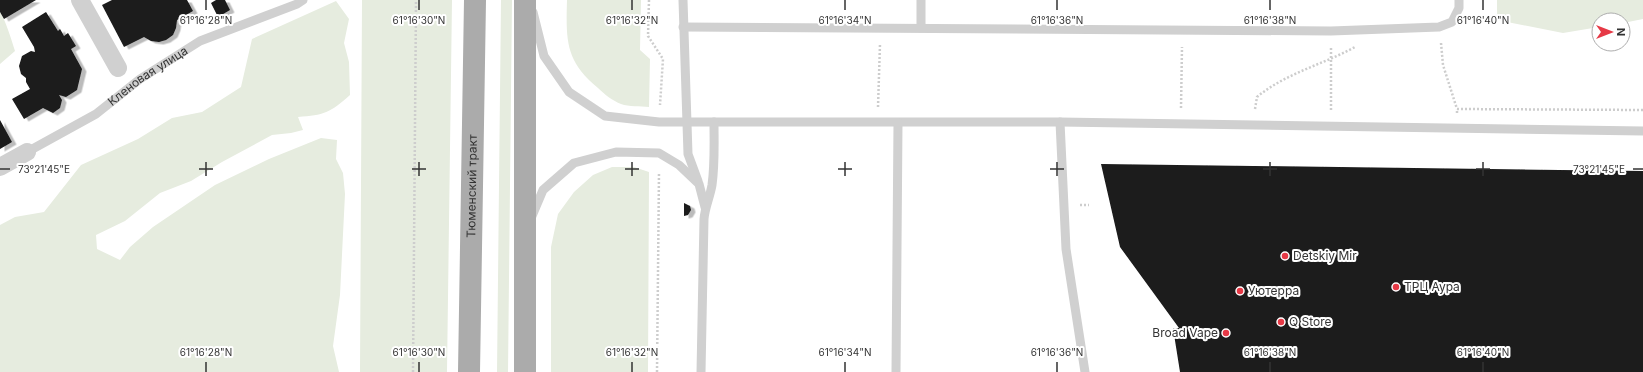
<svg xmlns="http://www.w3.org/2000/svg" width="1643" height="372" font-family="Inter,sans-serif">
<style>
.green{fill:#e6ecdf}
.building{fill:#1a1a1a;filter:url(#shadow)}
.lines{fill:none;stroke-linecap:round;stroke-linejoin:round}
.path{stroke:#cdcdcd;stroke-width:2.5;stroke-dasharray:2 2;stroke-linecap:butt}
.service{stroke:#d0d0d0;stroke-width:9}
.minor{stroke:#d0d0d0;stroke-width:18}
.primary{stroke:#ababab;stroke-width:22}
.ticks{fill:none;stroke:#333;stroke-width:1.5}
.poi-dot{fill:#e63946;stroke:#fff;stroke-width:1.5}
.labels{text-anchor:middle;stroke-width:4;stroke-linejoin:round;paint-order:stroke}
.street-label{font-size:12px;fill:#333;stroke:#fff}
.poi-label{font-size:12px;fill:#333;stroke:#fff;text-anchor:start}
.ticks-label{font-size:10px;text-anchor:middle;fill:#333;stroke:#fff;stroke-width:4;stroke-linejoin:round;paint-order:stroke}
</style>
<defs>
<filter id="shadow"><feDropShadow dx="4.5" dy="2.5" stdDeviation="0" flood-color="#0004"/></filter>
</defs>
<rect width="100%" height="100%" fill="#fff"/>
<path class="green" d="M362 0H452L447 372H360Z
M501 0H512L508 372H497Z
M567 0H641L640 50 650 59 649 107C640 106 629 107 621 104 613 101 604 94 598 88 565 61 566 40 567 0Z
M1497 0H1643V19L1623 23V20H1599V27L1563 33 1497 20Z
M336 1 349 19 344 43 349 62 350 95C330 113 324 115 298 117L303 130 291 133 272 135 222 162 191 181 160 193 125 221 96 235 97 249 120 260 130 247 153 227 215 185 269 159 321 138 337 140 336 159 343 173 345 194 340 295 333 346 339 372H0V225L15 217 44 212 81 165 138 139 172 118 202 112 241 87 252 39Z
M0 12C6 21 11 39 15 51L0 64Z
M612 167H634L649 172 648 372H551V247L558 214 574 192 593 175Z"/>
<path class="building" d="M0 0H36L4 19 0 12Z
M112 0H187L193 11 177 20 176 28 173 35 166 40 159 42 151 41 144 37 124 47 102 5Z
M216 0H225L230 10 218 17 211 3Z
M46 12 58 31 60 29 64 36 68 33 76 46 71 49 82 69 77 90 66 97 59 95 62 100 60 108 53 113 43 108 24 119 12 99 30 89 26 82V78L21 74 19 66 22 56 31 51 35 52 34 47 22 27Z
M0 120 12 142 0 149Z
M1101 164 1643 171V372H1180L1173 328H1179L1120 247Z
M684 203 690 206 691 210 688 215 684 216Z"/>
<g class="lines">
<path class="path" d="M649 0 648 36 663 59 660 105
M1441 43 1443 65 1457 109
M878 107 880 44
M1181 108 1182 47
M1255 109 1257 97C1286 73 1322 65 1355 47
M1331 110V47
M1457 113V109L1643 110
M1080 205H1089
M413 372 416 0
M657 372 659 172"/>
<g class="service">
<path d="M683 0 688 154 698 181"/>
<path d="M921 0V28"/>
<path d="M533 12 544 56 569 92 605 116 659 122H1060L1643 131"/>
<path d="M683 27 1331 31 1439 27 1452 22 1459 8V0"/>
<path d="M1060 122 1066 249 1085 372"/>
<path id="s1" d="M27 152 96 114 140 79 200 41 297 4 303 0"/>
<path d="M532 216 543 190 574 163 616 152 659 153 679 165 699 184 705 207"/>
<path d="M701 372 704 219C705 207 710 197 712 185 715 164 714 143 714 122"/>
<path d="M896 372 898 123"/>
</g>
<path class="minor" d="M80 0 118 68
M0 167 27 152"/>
<g class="primary">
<path id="s2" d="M469 372 475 0"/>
<path d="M525 372V0"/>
</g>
</g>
<path class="ticks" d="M206 0V10M419 0V10M632 0V10M845 0V10M1057 0V10M1270 0V10M1483 0V10M206 162V176M419 162V176M632 162V176M845 162V176M1057 162V176M1270 162V176M1483 162V176M0 169H10M199 169H213M412 169H426M625 169H639M838 169H852M1050 169H1064M1263 169H1277M1476 169H1490M1633 169H1643M206 362V372M419 362V372M632 362V372M845 362V372M1057 362V372M1270 362V372M1483 362V372"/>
<g class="poi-dot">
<circle cx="1285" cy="256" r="4"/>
<circle cx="1396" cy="287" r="4"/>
<circle cx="1240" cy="291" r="4"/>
<circle cx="1281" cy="322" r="4"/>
<circle cx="1226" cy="333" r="4"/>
</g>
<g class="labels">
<g class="street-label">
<text dy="4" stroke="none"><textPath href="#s1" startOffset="143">Кленовая улица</textPath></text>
<text dy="4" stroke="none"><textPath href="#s2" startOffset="186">Тюменский тракт</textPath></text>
</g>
<g class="poi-label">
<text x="1293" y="260">Detskiy Mir</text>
<text x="1404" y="291">ТРЦ Аура</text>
<text x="1248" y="295">Уютерра</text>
<text x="1289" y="326">Q Store</text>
<text x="1218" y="337" text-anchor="end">Broad Vape</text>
</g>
</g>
<g class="ticks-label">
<text x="206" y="24">61°16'28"N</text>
<text x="419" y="24">61°16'30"N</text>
<text x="632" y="24">61°16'32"N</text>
<text x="845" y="24">61°16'34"N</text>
<text x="1057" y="24">61°16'36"N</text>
<text x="1270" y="24">61°16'38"N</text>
<text x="1483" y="24">61°16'40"N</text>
<text x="1599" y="173">73°21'45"E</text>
<text x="44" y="173">73°21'45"E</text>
<text x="206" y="356">61°16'28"N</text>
<text x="419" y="356">61°16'30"N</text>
<text x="632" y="356">61°16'32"N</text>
<text x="845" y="356">61°16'34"N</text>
<text x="1057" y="356">61°16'36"N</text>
<text x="1270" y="356">61°16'38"N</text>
<text x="1483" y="356">61°16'40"N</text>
</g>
<g transform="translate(1611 32) rotate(90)"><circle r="19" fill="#ffffff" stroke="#adadad"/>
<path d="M0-3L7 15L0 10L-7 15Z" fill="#e63946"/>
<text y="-6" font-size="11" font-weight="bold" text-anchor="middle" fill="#333333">N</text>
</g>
</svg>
